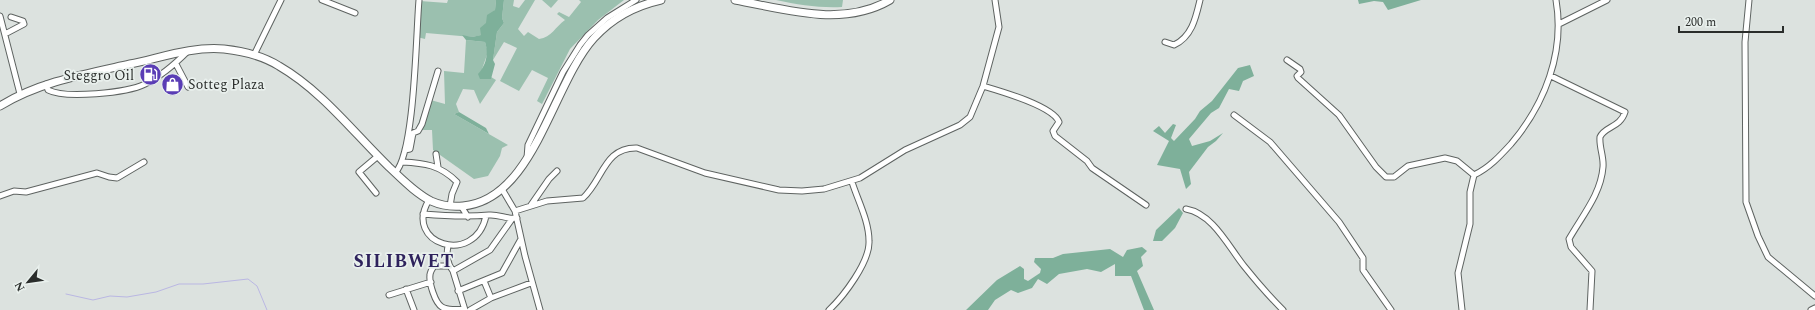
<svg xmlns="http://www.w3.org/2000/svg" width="1815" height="310" font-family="Spectral,serif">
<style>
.green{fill:#9bc0af}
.forest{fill:#7eb09a}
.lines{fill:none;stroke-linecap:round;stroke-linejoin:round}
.stream{stroke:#bab7e3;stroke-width:1}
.minor-casing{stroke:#5e6361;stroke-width:7}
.major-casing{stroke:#5e6361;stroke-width:9}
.minor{stroke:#fff;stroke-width:5}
.major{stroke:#fff;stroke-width:7}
.labels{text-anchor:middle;stroke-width:3.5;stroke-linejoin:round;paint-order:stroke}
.poi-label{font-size:14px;fill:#2a2d2b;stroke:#e9f0ed;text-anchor:end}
.district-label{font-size:18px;font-weight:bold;letter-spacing:1px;fill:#2e225c;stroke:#e9f0ed}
</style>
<rect width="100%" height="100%" fill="#dce2df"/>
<path class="green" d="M448 0H496L495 10 482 35 472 37 426 33 425 39 417 37 420 1 447 3Z
M504 0H514L513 6 519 8 525 0H535L518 29 524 36 528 32 539 39C552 37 555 27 565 20L557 14 559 12 569 17 581 2 579 0H624L598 20 570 49 542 104 537 101 548 78 532 70 519 91 500 81 517 48 504 42 493 60 497 32 504 23 502 18Z
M542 0H558L551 8Z
M776 0H843L842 7C819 8 799 5 776 0Z
M466 40 485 42 488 52 482 69 491 79V77L496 80 480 104 474 90 463 89 456 104 459 112 454 114 508 145 502 148 500 156 488 176 474 179 433 150 432 130H416L427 99 445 104 444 71 464 73Z"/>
<path class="forest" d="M496 0H504L502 18 504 23 497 32 493 60 495 64 491 79H480L478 74C486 65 489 54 485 42L466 40 462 35 472 37 481 35 480 28 486 23 487 15 495 10Z
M1358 0H1421L1388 10 1383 2 1374 1 1359 4Z
M1250 65 1254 76 1243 81 1239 91 1229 89 1219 108 1211 113 1189 139 1192 146 1210 141 1223 133 1216 141 1208 147 1189 172 1191 184 1186 189 1180 169 1157 165 1169 141 1153 131 1159 126 1165 133 1173 124 1176 125 1171 138 1174 141 1195 119 1200 111 1212 101 1238 68Z
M459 112 486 128 489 134 454 114Z
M1179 208 1183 213 1175 228 1162 241H1153L1156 230Z
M1142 247 1147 251 1141 257 1143 266 1137 271 1154 310H1144L1131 276H1115V264L1101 272 1087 269 1059 274 1047 284 1038 279 1032 288 1018 293 1011 290 995 300 988 310H966L997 280 1020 266 1024 269V279L1028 281 1040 273 1041 269 1034 262 1035 258H1053L1063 254 1110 249 1123 257 1127 250Z"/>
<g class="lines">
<path class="stream" d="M66 294 93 300 110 296 127 297 156 292 179 284H203L248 279 257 286 267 310"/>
<defs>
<path id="minor" d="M322 0 355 13
M1749 0 1745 42 1746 202 1758 236 1768 257 1815 296
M0 16 20 94
M1559 24 1607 0
M5 34 24 24 23 21 11 17
M1165 42 1174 45C1192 37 1196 17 1200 0
M254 55 281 0
M1287 60 1300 69 1301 72 1297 76 1298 78 1339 115 1376 167 1386 177H1394L1408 166 1445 158 1457 161 1474 175
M176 64 188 87
M1551 76 1625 112C1620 128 1605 126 1600 137 1599 147 1604 157 1603 167 1601 194 1582 216 1569 239L1571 247 1592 271 1590 310
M46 84 48 90C65 99 127 93 145 84 162 76 175 64 188 51
M983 86C1000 91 1053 106 1059 122L1053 131 1055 136 1087 161 1092 168 1146 205
M1234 115 1270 142 1339 222 1363 258V270L1391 310
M405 150 410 149 413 133 418 131 422 124 438 71
M436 154 438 167
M527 158 528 145 563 72 580 45 588 35 607 18 636 0
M402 162C425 163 440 165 457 182L452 194 450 206
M395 173C415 153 416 33 419 0
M502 189 515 211 525 256 540 310
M376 193 359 172 378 156
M0 196 14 191 26 192 97 173 109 177 117 178 144 162
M429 200C402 244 475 267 486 216
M531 205 549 179 557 171
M461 206 468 217
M1186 209C1213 214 1228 246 1244 266 1256 281 1269 296 1283 310
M515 211 547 201 583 198C603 180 604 147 637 148L705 173 779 190 802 191 824 189 860 178 905 150 960 125 970 117 983 86 999 27 995 0
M423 214C446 216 467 217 489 215 499 214 508 220 517 218
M448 246C446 256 447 263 453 271L465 310
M449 266H434C432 269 430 272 430 275 429 283 435 303 442 307 447 310 458 310 464 309
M453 271 490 250 512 219
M484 281 491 298
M406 289 414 310
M458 291 502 273 521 239
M389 295 431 282
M470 310 491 298 531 283
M829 310C843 297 870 262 869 241 869 221 858 201 852 182
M1462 310 1458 273 1470 224V192L1474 175C1489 168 1500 156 1511 144 1545 104 1565 52 1556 0
M1811 310 1815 308"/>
<path id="major" d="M735 0C785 9 842 28 890 0
M0 106C39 82 85 74 130 64 160 58 192 46 224 49 242 51 263 56 279 66 322 91 353 132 389 167 402 179 415 193 431 201 440 205 453 207 463 206 534 200 552 84 594 38 612 18 634 6 661 0"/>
</defs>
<use href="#minor" class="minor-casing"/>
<use href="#major" class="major-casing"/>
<use href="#minor" class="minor"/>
<use href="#major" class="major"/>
</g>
<defs>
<symbol id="fuel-disc" viewBox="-11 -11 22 22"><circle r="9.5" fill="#5a3db5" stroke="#e9f0ed"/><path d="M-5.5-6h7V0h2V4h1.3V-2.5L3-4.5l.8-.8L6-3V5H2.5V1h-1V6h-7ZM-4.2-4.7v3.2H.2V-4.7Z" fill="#fff"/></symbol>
<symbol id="shop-disc" viewBox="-11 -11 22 22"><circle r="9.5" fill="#5a3db5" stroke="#e9f0ed"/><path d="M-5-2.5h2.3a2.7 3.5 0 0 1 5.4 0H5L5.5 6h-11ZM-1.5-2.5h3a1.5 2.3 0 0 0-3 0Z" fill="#fff"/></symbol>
</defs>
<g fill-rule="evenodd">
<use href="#fuel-disc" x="138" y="62" width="25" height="25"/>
<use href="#shop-disc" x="160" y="72" width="25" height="25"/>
</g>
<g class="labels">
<g class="poi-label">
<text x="134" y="80">Steggro Oil</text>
<text x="188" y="89" text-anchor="start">Sotteg Plaza</text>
</g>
<g class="district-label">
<text x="404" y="267">SILIBWET</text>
</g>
</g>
<g transform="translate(28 282) rotate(241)" stroke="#e9f0ed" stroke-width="3" paint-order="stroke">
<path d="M0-3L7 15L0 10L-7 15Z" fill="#2a2d2b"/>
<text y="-6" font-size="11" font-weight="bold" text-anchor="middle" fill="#2a2d2b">N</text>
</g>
<path d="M1679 26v6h104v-6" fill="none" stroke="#2a2d2b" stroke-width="2"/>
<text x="1685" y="26" font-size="12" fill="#2a2d2b" stroke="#e9f0ed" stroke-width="3" paint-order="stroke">200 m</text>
</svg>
